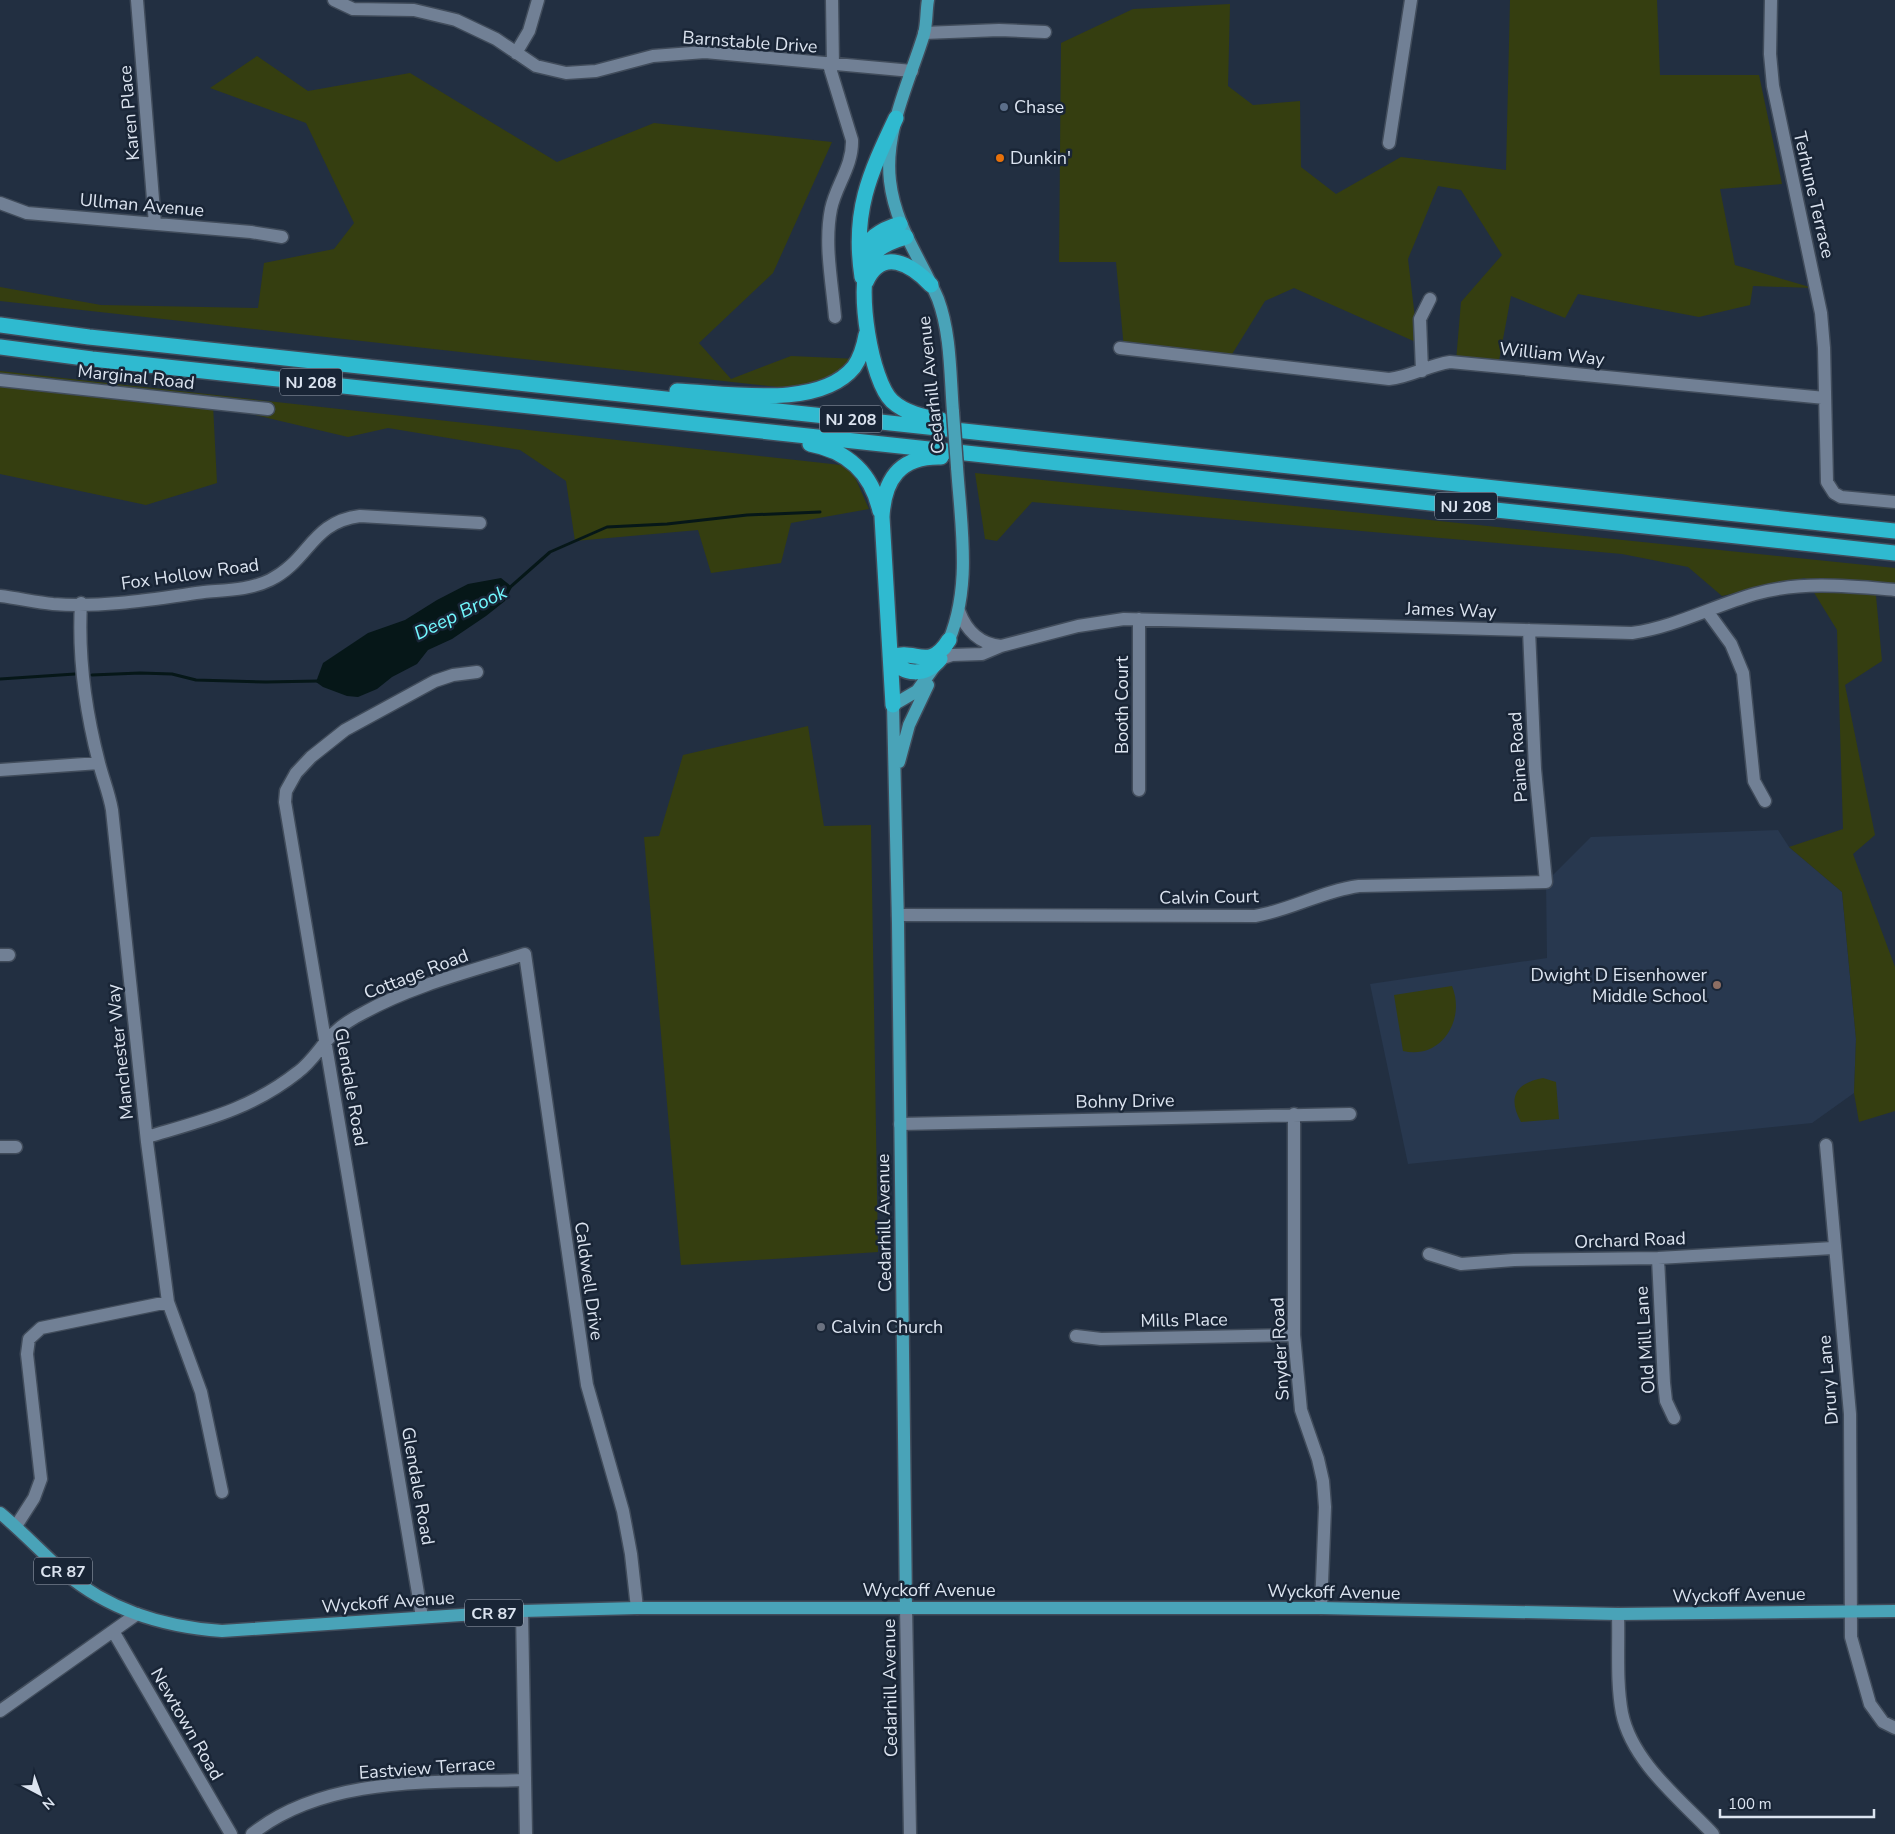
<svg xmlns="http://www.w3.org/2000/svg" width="1895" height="1834" font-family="'Nunito Sans',sans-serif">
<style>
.built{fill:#28384f}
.green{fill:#353e10}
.water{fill:#061718}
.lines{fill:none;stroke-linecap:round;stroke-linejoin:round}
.stream{stroke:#061718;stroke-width:3}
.minor-casing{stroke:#414c5b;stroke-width:15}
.major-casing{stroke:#414c5b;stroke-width:15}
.highway-casing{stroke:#414c5b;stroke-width:18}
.minor{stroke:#718095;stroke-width:12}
.major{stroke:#49a3b8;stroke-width:12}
.highway{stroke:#2fbad0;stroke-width:15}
.major-bridge-casing{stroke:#414c5b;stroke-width:15;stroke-linecap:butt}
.major-bridge{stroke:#49a3b8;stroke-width:12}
.service-dot{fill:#5c6f8a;stroke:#192536;stroke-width:2}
.food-dot{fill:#e8710a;stroke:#192536;stroke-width:2}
.education-dot{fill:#8d6e63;stroke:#192536;stroke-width:2}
.worship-dot{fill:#6b7280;stroke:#192536;stroke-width:2}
.labels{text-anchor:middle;stroke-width:5;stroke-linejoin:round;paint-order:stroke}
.shield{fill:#192536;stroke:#a2abb8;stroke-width:1}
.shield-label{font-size:16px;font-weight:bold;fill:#dce4f0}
.street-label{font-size:18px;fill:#dce4f0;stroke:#192536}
.poi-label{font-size:18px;fill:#dce4f0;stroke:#192536;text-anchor:start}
.water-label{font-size:19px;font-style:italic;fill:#72f8fe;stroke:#192536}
</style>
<rect width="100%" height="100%" fill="#222f41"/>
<path class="built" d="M1778 830 1789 847 1842 892 1856 1039 1854 1093 1812 1123 1408 1164 1370 984 1547 958 1546 882 1591 837Z"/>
<path class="green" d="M1510 0H1657L1660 75H1759L1782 184 1720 189 1735 265 1813 288 1753 286 1750 305 1699 317 1578 294 1565 318 1511 296 1498 366 1456 361 1461 302 1502 255 1461 190 1438 186 1408 259 1418 343 1294 288 1265 301 1229 359 1124 349 1116 262H1059L1061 43 1133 9 1230 4 1228 86 1253 105 1300 101 1301 167 1336 194 1401 157 1506 170Z
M257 56 308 91 410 73 557 162 654 123 832 142 773 273 699 343 731 379 791 356 858 359 822 392 0 301V287L101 305 258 308 264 263 334 249 354 223 306 123 210 88Z
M0 371 850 466 869 509 791 523 781 563 711 573 698 530 575 541 566 481 520 450 388 428 348 437 213 405 217 483 146 505 0 474Z
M975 473 1895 568V587L1875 585 1882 661 1845 685 1875 835 1853 854 1895 967V1111L1859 1122 1854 1093 1856 1039 1842 892 1789 847 1843 829 1837 630 1805 578 1722 596 1688 567 1622 554 1032 502 997 541 985 539Z
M808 726 824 826 871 825 878 1252 681 1265 644 837 659 836 683 755Z
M1452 986C1466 1020 1441 1060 1403 1051L1394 995Z
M1543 1078 1556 1082 1559 1119 1521 1122C1507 1097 1516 1083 1543 1078Z"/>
<path class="water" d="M501 578 512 587 505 601 486 616 452 639 428 650 417 664 392 677 377 689 358 697 347 696 323 687 316 682 323 663 368 633 405 620 437 600 468 584Z"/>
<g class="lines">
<path class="stream" d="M508 589 550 552 607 527 667 524 747 515 820 512
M92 675 140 673 172 674 196 680 266 682 318 681
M0 679 75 674"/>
<defs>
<path id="minor" d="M137 0 155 224
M334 0 353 9 414 10 456 20 496 39 536 66 566 73 596 71 653 56 705 52 912 71
M832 0 833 66
M1771 0 1770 54 1773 86 1821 313 1824 348 1827 482 1834 493 1841 497 1895 502
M924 33 999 30 1045 32
M516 53 529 31 538 0
M829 65 852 140C853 166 836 185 831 209 824 244 832 282 835 317
M1389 143 1411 0
M0 203 27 213 251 232 282 237
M1120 348 1389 379C1411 377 1428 365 1450 362L1825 398
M1422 371 1420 319 1430 299
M0 380 268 409
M0 596C17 598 35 602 53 604 103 608 154 599 204 592 225 590 250 590 270 580 310 560 311 522 360 516L480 523
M81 603C78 655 86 713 99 763 103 779 109 793 112 810L147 1142 168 1302 201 1392 222 1492
M959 611C966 630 980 644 1001 646
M1707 611 1731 644 1743 673 1754 781 1765 801
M940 659 952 655 982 654 1001 646 1078 626 1124 619 1632 633C1675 627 1713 606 1755 594 1801 581 1848 586 1895 590
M0 770 99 763
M1139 790V619
M898 915 1255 916C1291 910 1322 891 1359 886L1546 882 1535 769 1529 630
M0 955H9
M1294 1114V1335L1301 1410 1318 1459 1323 1481 1325 1507 1321 1608
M900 1124 1350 1114
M147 1137C204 1120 250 1110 298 1072 313 1061 321 1045 334 1033 342 1025 355 1017 365 1012 414 985 472 971 525 954L587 1385 623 1511 631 1554 637 1608
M1826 1145 1850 1414 1851 1637 1870 1704 1883 1722 1895 1728
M0 1147H16
M1429 1254 1461 1264 1514 1260 1658 1258 1833 1248
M1658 1258 1664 1383 1666 1401 1674 1418
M1076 1336 1101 1339 1294 1335
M16 1526 34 1498 41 1479 27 1354 29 1339 41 1328 168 1302
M906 1607 910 1834
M522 1611 526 1834
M1618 1614C1619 1646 1616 1681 1622 1713 1632 1762 1680 1799 1713 1834
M422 1617 285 802 286 791 296 773 311 757 345 730 435 681 453 675 477 672
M113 1631 231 1834
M0 1711 137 1614
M252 1834C326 1775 435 1783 525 1780"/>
<path id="major" d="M928 0C926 11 927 23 924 34 910 80 884 131 890 181 895 226 921 259 938 299 951 334 950 375 953 412
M945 649C973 592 961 527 957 467
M899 762 909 725 928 685
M0 1513C23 1532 43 1554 65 1573 110 1611 164 1627 222 1631L522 1611 637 1608H1321L1618 1614 1895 1611
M906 1607 898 924 893 705 917 691 937 663"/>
<path id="highway" d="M906 237C892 241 875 247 869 261 856 288 871 381 892 401 905 413 924 417 941 420
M861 259C863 240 882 229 900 224
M862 277C852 212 869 175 896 118
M866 282C882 246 912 265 931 285
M0 325 89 337 1895 531
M0 347 92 359 1895 553
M677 391C727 393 819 410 854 367 861 357 864 346 866 335
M810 444C848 451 872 474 880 511
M891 657C916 648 929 672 949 640
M891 657C903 677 926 676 940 659
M893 705 882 517C884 479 900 456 941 457"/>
</defs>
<use href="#minor" class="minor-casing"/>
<use href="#major" class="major-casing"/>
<use href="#highway" class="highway-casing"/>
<use href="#minor" class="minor"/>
<use href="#major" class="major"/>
<use href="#highway" class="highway"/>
<defs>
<path id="major-bridge" d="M953 412 957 467"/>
</defs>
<use href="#major-bridge" class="major-bridge-casing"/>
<use href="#major-bridge" class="major-bridge"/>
</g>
<circle class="service-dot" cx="1004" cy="107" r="5"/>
<circle class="food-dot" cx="1000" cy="158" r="5"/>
<circle class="education-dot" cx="1717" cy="985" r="5"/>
<circle class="worship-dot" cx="821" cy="1327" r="5"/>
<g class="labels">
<g class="shield">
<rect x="280" y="368.5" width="62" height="27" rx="4"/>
<rect x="820" y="405.5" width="62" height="27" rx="4"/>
<rect x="1435" y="492.5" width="62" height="27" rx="4"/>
<rect x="34" y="1557.5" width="58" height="27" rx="4"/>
<rect x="465" y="1599.5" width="58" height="27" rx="4"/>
</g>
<g class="shield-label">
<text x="311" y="388">NJ 208</text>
<text x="851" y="425">NJ 208</text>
<text x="1466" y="512">NJ 208</text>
<text x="63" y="1577">CR 87</text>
<text x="494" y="1619">CR 87</text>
</g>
<g class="street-label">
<text transform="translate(750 42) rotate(4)" y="6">Barnstable Drive</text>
<text transform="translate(129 113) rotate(-95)" y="6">Karen Place</text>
<text transform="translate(1814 195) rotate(77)" y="6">Terhune Terrace</text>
<text transform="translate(142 205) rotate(5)" y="6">Ullman Avenue</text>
<text transform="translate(1552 354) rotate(6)" y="6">William Way</text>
<text transform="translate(136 377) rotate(6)" y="6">Marginal Road</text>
<text transform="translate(931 385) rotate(-96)" y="6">Cedarhill Avenue</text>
<text transform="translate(190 574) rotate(-8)" y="6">Fox Hollow Road</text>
<text transform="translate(1451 610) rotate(2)" y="6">James Way</text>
<text transform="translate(1122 705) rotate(-90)" y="6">Booth Court</text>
<text transform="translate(1518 757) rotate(-94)" y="6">Paine Road</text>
<text transform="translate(1209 897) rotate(-1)" y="6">Calvin Court</text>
<text transform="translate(416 974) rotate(-21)" y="6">Cottage Road</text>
<text transform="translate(120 1052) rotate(-96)" y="6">Manchester Way</text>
<text transform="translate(351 1087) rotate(80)" y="6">Glendale Road</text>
<text transform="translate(1125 1101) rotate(-1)" y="6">Bohny Drive</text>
<text transform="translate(884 1223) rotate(-91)" y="6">Cedarhill Avenue</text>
<text transform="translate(1630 1240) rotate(-2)" y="6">Orchard Road</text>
<text transform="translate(589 1281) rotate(82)" y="6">Caldwell Drive</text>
<text transform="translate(1184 1320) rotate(-1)" y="6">Mills Place</text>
<text transform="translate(1645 1340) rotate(-94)" y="6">Old Mill Lane</text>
<text transform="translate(1280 1349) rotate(-93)" y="6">Snyder Road</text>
<text transform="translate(1828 1380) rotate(-95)" y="6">Drury Lane</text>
<text transform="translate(418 1486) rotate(80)" y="6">Glendale Road</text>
<text x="929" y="1596">Wyckoff Avenue</text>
<text transform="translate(1334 1592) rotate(1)" y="6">Wyckoff Avenue</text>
<text transform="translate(1739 1595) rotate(-1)" y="6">Wyckoff Avenue</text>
<text transform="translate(388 1602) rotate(-4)" y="6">Wyckoff Avenue</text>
<text transform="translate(890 1688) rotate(-91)" y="6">Cedarhill Avenue</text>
<text transform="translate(187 1724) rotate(60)" y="6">Newtown Road</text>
<text transform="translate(427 1768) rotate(-4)" y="6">Eastview Terrace</text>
</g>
<g class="poi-label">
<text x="1014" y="113">Chase</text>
<text x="1010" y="164">Dunkin'</text>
<text x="1707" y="981" text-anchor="end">Dwight D Eisenhower<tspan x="1707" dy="21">Middle School</tspan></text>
<text x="831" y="1333">Calvin Church</text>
</g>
<g class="water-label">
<text transform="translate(460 612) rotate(-26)" y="7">Deep Brook</text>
</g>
</g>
<g transform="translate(40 1794) rotate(139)" stroke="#192536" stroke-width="4" paint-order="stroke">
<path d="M0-4L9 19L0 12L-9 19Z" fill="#dce4f0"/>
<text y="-8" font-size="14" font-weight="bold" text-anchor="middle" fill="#dce4f0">N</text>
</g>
<path d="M1720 1809v8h154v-8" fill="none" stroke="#dce4f0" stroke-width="2.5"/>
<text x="1728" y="1809" font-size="15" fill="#dce4f0" stroke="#192536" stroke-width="4" paint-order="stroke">100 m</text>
</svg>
